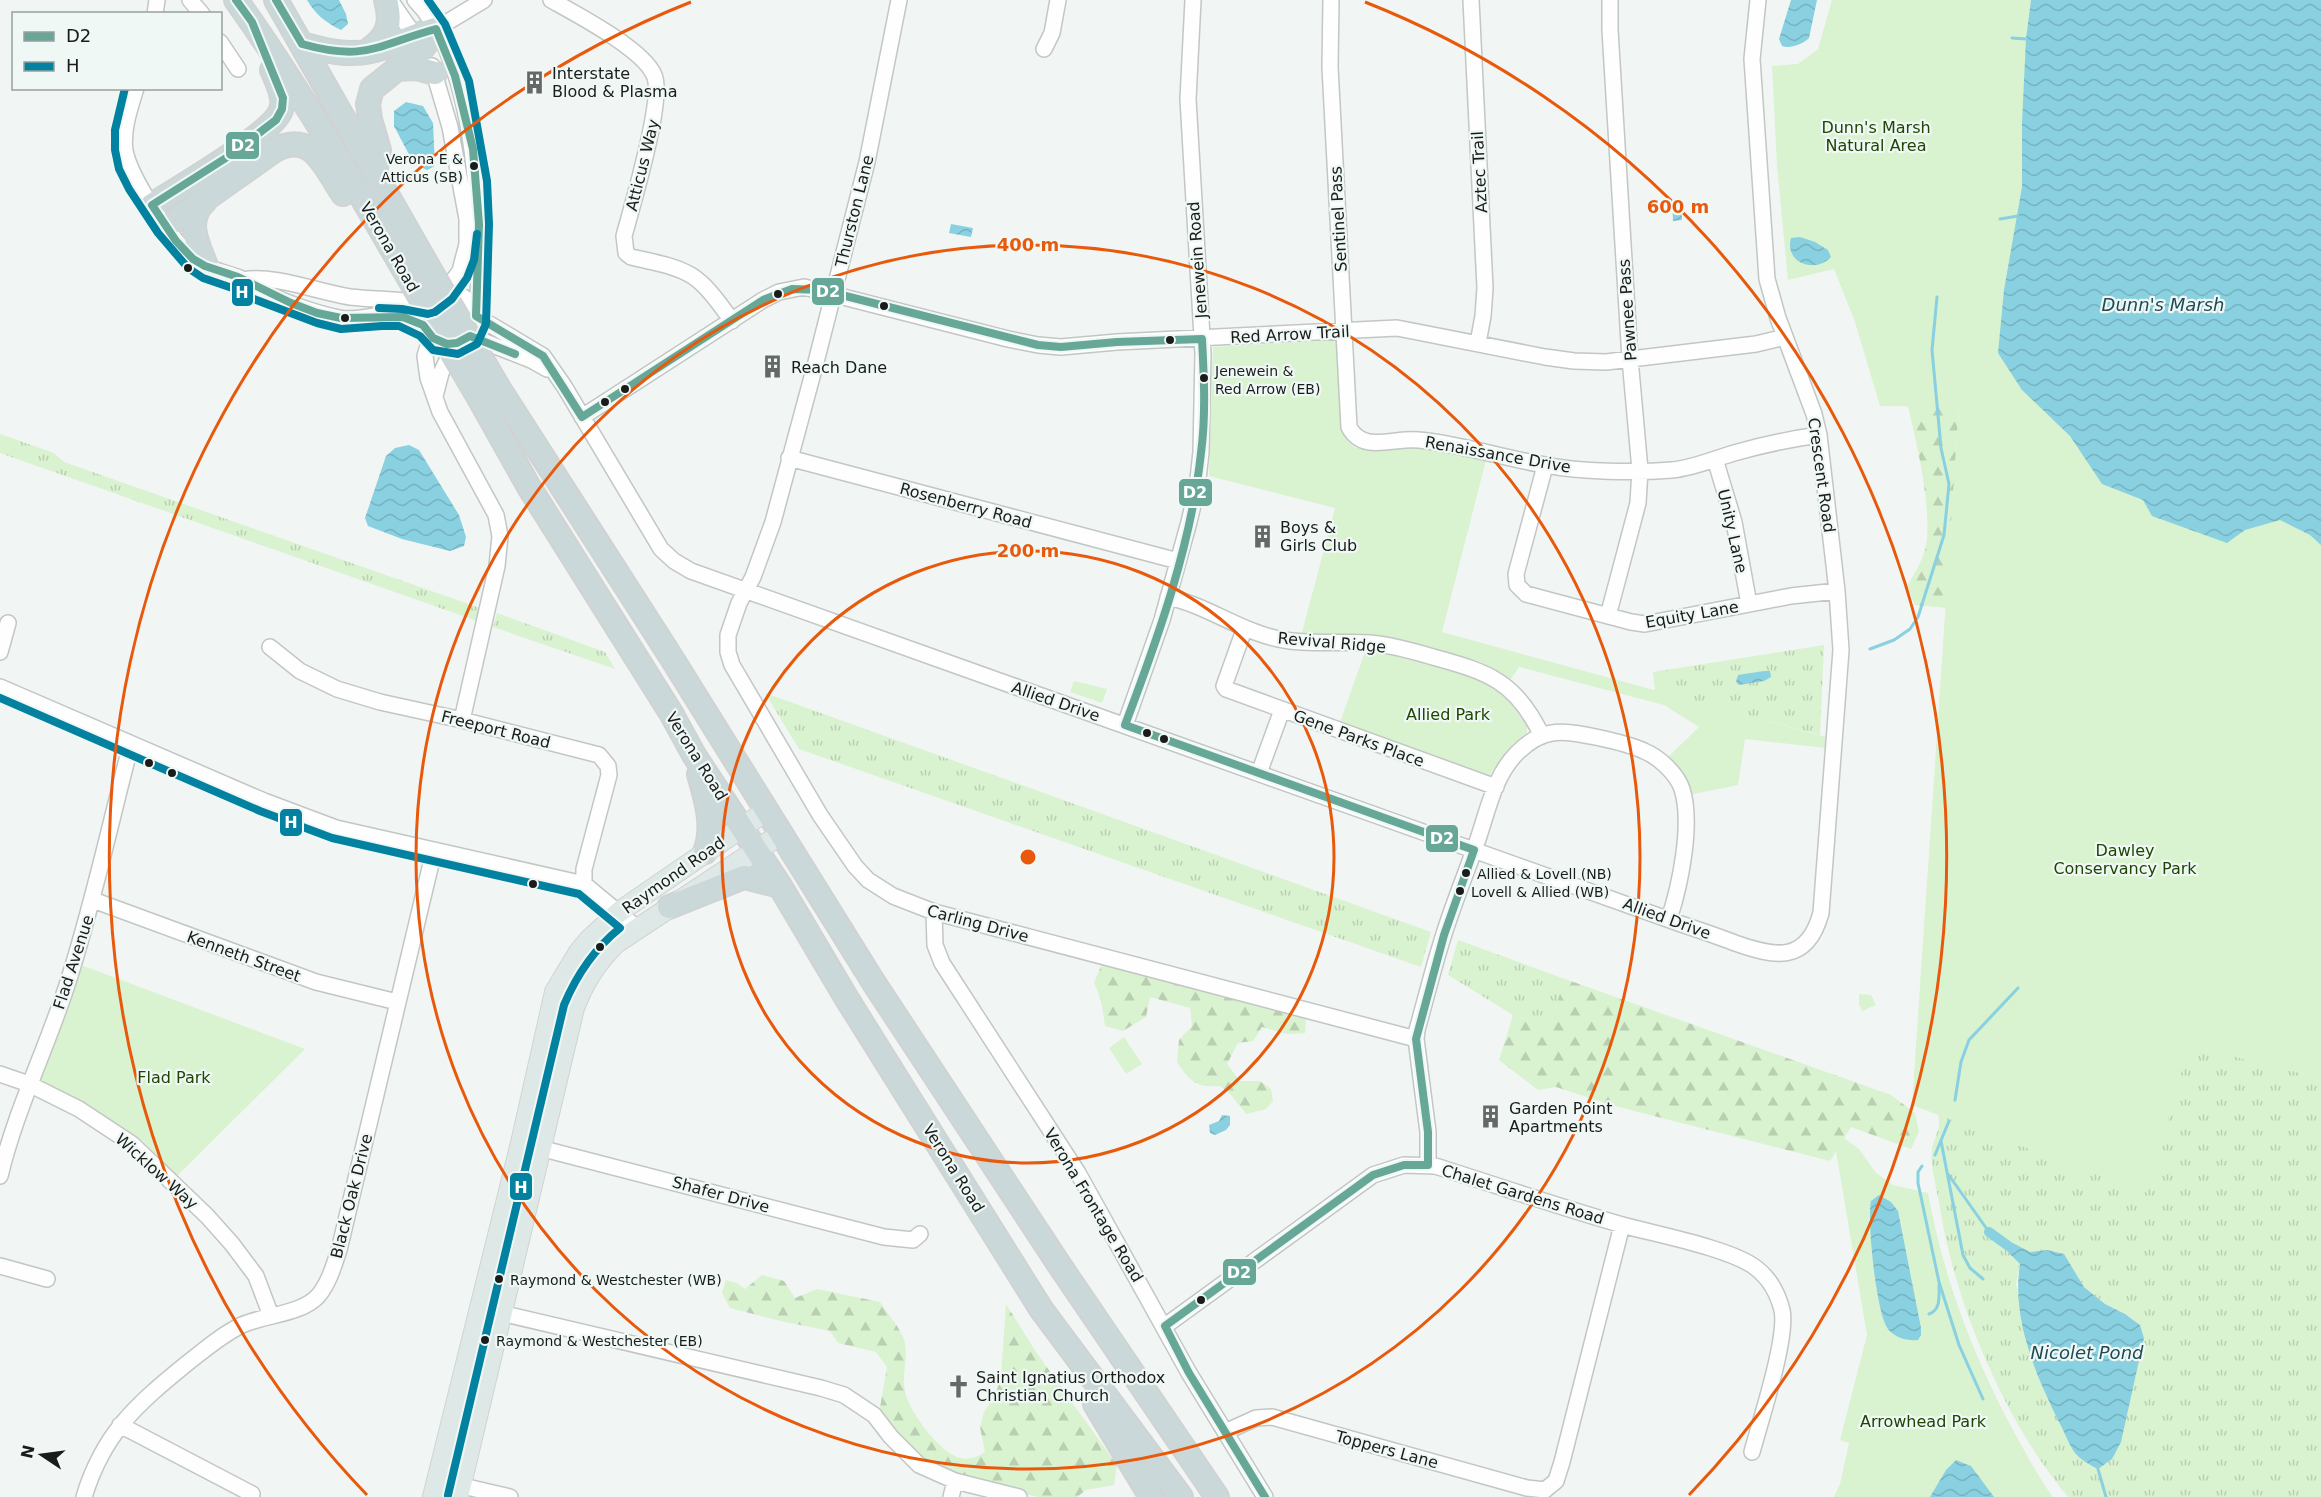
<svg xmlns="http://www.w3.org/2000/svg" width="2321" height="1497" font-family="'DejaVu Sans',sans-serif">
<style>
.grass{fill:url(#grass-tufts);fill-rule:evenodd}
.forest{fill:url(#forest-firs)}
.park{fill:#d9f2d0}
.water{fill:url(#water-waves)}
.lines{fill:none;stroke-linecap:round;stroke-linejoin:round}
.stream{stroke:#89d0e1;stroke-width:3}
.canal{stroke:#89d0e1;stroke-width:10}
.minor-casing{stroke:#c2c6c4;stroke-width:18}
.major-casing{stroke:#d1d3d2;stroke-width:22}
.highway-casing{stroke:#d1d3d2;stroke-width:26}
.minor{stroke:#fdfefd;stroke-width:15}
.major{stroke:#dee8e7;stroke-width:20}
.highway{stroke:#cad8d9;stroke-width:22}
.highway-bridge-casing{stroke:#d1d3d2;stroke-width:26;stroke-linecap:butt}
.highway-bridge{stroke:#cad8d9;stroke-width:22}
.bus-1-casing{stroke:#eff8f5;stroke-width:12}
.bus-2-casing{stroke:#eff8f5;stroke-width:12}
.bus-1{stroke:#67a797;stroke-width:8}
.bus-2{stroke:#0381a1;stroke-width:8}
.ring{fill:none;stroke:#e8590c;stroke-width:3}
.bus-dot{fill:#191c1b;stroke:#eff8f5;stroke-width:2}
.labels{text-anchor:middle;stroke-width:4.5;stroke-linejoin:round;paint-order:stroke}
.bus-label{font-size:14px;fill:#191c1b;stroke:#eff8f5;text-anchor:start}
.poi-label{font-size:16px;fill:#191c1b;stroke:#eff8f5;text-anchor:start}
.park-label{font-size:16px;fill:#1e4601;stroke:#eff8f5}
.street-label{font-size:16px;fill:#191c1b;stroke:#eff8f5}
.water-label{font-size:18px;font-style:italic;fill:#1e4a55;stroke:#eff8f5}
.centre{fill:#e8590c;stroke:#eff8f5;stroke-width:3}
.ring-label{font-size:18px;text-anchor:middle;font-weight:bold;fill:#e8590c;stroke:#eff8f5;stroke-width:4.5;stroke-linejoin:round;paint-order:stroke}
.line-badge{stroke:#eff8f5;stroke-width:2}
.badge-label{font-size:16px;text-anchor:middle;font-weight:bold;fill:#fff}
</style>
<defs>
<pattern id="grass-tufts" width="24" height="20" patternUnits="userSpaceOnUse" patternTransform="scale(1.5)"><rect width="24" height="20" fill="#d9f2d0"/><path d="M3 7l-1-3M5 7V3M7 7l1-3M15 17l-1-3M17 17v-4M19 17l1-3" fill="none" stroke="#bacfb2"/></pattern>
<pattern id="forest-firs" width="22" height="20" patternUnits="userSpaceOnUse" patternTransform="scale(1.5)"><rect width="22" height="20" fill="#d9f2d0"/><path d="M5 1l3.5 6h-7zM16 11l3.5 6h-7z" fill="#bacfb2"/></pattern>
<pattern id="water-waves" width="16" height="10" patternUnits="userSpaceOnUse" patternTransform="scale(1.5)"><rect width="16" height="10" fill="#89d0e1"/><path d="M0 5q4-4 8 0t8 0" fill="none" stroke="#76b2c0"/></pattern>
</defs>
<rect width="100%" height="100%" fill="#f1f6f4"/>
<path class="grass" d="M0 434 54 453 64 462 480 608 477 621 0 453Z
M497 613 605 652 615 669 493 627Z
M1824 645 1820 735 1655 691 1653 672Z
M765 693 1431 932 1421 967 799 749Z
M1458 940 1565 979 1549 1026 1513 1015 1448 975Z
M2189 1045 2321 1078V1497H2068C2005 1422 1955 1304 1940 1208 1938 1194 1929 1161 1932 1149 1934 1136 1942 1129 1938 1115ZM2047 1250 2064 1254 2084 1287 2105 1304 2125 1314 2140 1325 2144 1338 2075 1453 2045 1393 2016 1284 2020 1264 2030 1252Z"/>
<path class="forest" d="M1908 406H1959L1946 608 1915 605 1907 586C1915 573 1926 555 1927 539 1930 498 1917 446 1908 406Z
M1102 964 1306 1019 1305 1033 1287 1034 1262 1027 1253 1041 1238 1043 1227 1064 1240 1081H1260L1271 1089 1273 1101 1266 1109 1246 1114 1232 1096 1220 1086C1196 1088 1190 1081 1177 1062L1179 1040 1192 1026 1190 1008 1150 997 1146 1017 1123 1031 1105 1026 1101 1000 1094 982Z
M1565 979 1891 1095 1915 1113 1919 1132 1911 1149 1851 1127 1830 1161 1611 1105 1556 1087 1538 1090 1499 1060 1513 1015 1549 1026Z
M762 1275 784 1281 795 1298 817 1289 880 1302C887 1313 898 1325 903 1337 910 1355 901 1373 905 1391 908 1410 937 1448 955 1456 966 1461 976 1458 985 1452L980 1427 984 1412 995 1396 1001 1377 1006 1304 1036 1352 1117 1465 1114 1485 1086 1490 1077 1497H1038L957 1477 921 1457 895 1435 879 1413 887 1367 876 1352 838 1343 830 1331 785 1322 730 1308 722 1293 726 1280 737 1283 745 1289Z"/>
<path class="park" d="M1832 0H2321V1078L2189 1045 2147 1193 1912 1105 1959 407 1880 406 1855 322 1834 269 1788 280 1777 166 1772 66 1798 64 1818 49Z
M1338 340 1341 430 1348 442 1356 448 1419 447 1486 460 1442 632 1826 737V748L1745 739 1738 785 1689 795 1667 758 1699 727 1664 705 1519 667 1510 680 1481 662 1386 636H1301L1335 508 1209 476 1213 347Z
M1366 649 1411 657 1479 679 1494 687 1516 708 1527 725V733L1513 744 1489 775 1340 722Z
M1074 681 1107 689 1102 703 1070 692Z
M81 965 305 1049 177 1176 143 1141 39 1082Z
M1859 994 1871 995 1876 1005 1862 1011 1859 1004Z
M1124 1037 1142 1064 1126 1074 1109 1048Z
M1844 1138 1859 1149 1876 1173 1893 1185 1928 1193C1944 1280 1973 1356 2015 1434 2027 1455 2038 1477 2053 1497H1834L1840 1484 1849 1443 1840 1440 1867 1335 1836 1151Z"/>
<path class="water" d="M307 0H339L346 14 348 24 341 30C326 23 315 14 307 0Z
M1791 0H1817L1809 38C1803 44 1790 49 1782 46L1779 39Z
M2031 0H2321V545L2310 535 2280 520 2245 530 2227 543 2152 516 2143 500 2102 484 2070 436 2022 390 1998 353 2004 290 2022 187V123L2026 39Z
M406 102 423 106 433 123 435 166 427 170 414 164 394 126V111Z
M1672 202H1681L1682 220 1673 221Z
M951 224 973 228 971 237 949 233Z
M1800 237 1815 242 1828 250 1831 257C1815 274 1784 263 1791 238Z
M409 445 419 450 459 515 466 537 464 546 450 551 402 539 368 526 365 518 386 456 395 448Z
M1764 671H1770L1771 677 1764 681 1739 685 1736 682 1738 675Z
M1222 1115 1230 1116V1125L1226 1130 1215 1135 1210 1133 1209 1125 1219 1121Z
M1879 1195 1891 1202 1898 1211 1921 1328V1335L1918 1340C1907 1341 1895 1338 1888 1329 1876 1313 1867 1221 1871 1201Z
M2009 1241 2030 1252 2047 1250 2064 1254 2084 1287 2105 1304 2125 1314 2140 1325 2144 1338 2121 1442 2112 1459 2098 1469C2090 1465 2081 1460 2075 1453 2069 1445 2065 1433 2060 1424 2036 1376 2011 1318 2020 1264L2004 1248Z
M1956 1460 1971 1466 1994 1497H1930L1946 1470Z"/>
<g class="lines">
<path class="stream" d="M2012 38 2026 39
M2000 219 2018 216
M1870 649 1894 640 1910 629 1918 617 1944 535 1949 484 1941 448 1932 350 1937 297
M1955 1100 1961 1062 1969 1040 2018 988
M1941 1141 1963 1255 1970 1268 1983 1279
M1935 1155 1949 1121
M1922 1166 1918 1172V1183L1939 1282 1959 1345 1983 1399
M1948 1174 1989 1232
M1929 1314C1941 1310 1939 1296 1939 1285
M2098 1469 2106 1497"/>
<path class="canal" d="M1989 1232 2007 1245"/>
<defs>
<path id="minor" d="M190 0 202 14
M390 0 419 42
M415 0C470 56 479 183 478 257 478 269 479 282 478 294 477 298 476 303 475 307 475 313 477 319 475 325
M551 0C576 14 643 49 654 75 665 97 632 206 624 236L626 253 631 257C690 270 696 270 732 321
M899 0 867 162 816 362 773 522 753 577 739 603 728 635V652L732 665 820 815 855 866 868 880 893 896 934 912 1416 1039
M1331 0 1330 67 1349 427C1363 454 1394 437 1419 440 1461 444 1503 458 1545 465 1580 472 1636 473 1672 470 1693 468 1714 459 1734 453 1762 445 1790 439 1819 435
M1471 0 1485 288 1483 316 1478 343
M155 14 157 0
M436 29 484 0
M220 42 238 69
M1044 49 1052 33 1058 0
M432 66 450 127 467 219V244L460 271 443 294
M136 88C130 108 122 130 125 151 131 179 173 244 196 261 210 271 227 272 242 279 246 281 249 285 253 287 275 299 314 313 339 318 359 322 381 311 402 316 410 319 419 324 427 328
M243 280C273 274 318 292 350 297 376 300 403 299 429 304
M438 296C454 289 466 295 475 309
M476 316 543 356 564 386 661 549 674 561 691 571 1681 924C1699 930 1717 936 1735 943 1775 957 1807 964 1821 913L1841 650 1837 591 1819 435 1814 414 1778 318 1767 279 1752 59 1758 0
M431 336 425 356 428 378 440 412 496 515 500 536 497 566 462 720
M470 336 531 360 547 369
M435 396 441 373 454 346
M582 417 763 300 779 292 804 287 1008 339 1038 345 1061 347 1117 342 1397 328 1545 357 1574 361 1606 362 1756 344 1785 337
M789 458 1178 561
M1715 459 1734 522 1749 604
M1545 466 1516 574 1517 585 1526 594 1631 622 1645 624 1791 596 1837 591
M1168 597C1209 606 1242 633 1284 640 1312 645 1341 641 1370 643 1391 645 1413 651 1433 657 1488 672 1516 681 1542 736
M1608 616 1638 503 1640 470 1630 359 1610 30V0
M1244 630 1224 686 1226 689 1496 787
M270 647 300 671 337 689 380 702 462 720 599 755 608 766 609 775 584 869V884
M0 652 8 623
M0 687 264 801 336 828 584 884 637 928
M1125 725 1162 620 1189 522 1197 488 1201 452 1203 354 1188 99 1193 0
M1259 773 1282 710
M93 900 316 982 397 1002
M934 912 935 945 942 963 1078 1173 1189 1373 1265 1497
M0 1074 29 1084 79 1109 132 1144 207 1216 232 1244 256 1276 271 1316
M532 1146 884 1237 913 1240 920 1234
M1428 1165V1132L1416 1039 1417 1030C1426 998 1434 965 1444 934 1454 902 1467 871 1478 839 1488 810 1494 776 1517 753 1526 744 1538 735 1552 733 1569 729 1627 743 1644 751 1659 757 1677 774 1682 789 1693 824 1680 886 1669 919
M0 1176C16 1109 47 1048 68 982 93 904 110 824 131 744
M0 1266 47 1279
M501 1313 821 1388 844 1395 874 1415 891 1437 919 1465 955 1481 1019 1497
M1165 1326 1373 1175 1404 1165 1435 1166C1499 1186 1562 1208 1626 1226 1659 1235 1732 1249 1756 1268 1769 1278 1778 1294 1782 1310 1788 1337 1760 1422 1752 1452
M120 1425 252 1494
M1225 1432 1256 1418 1272 1417 1527 1488 1545 1490 1556 1481 1562 1462 1622 1225
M437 1480 510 1497
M84 1497C103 1434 136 1405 185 1365 203 1351 221 1335 242 1325 264 1315 302 1314 318 1296 329 1283 334 1265 339 1250L434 851
M951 1497 955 1481"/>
<path id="major" d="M433 1497 521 1143 555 992 579 952 589 940 619 912 766 811
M458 1497 574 1008C584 982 596 963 616 943L781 834"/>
<path id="highway" d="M236 0C297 85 350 177 403 268
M276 0 422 256
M302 44C326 51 350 57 375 50 396 45 415 34 436 29
M370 49C389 36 392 22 386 0
M396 69 416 68 435 73
M375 174 379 150 370 119 368 104 372 89 423 48 436 29
M205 201C184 220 198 245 207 268
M152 205C178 188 272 135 281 110 286 97 277 82 272 70
M166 227 275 150C313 130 325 168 343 194
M498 387 671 657 874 983 1058 1263 1217 1497
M479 398 529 487 671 713 694 755 780 886 847 999 1041 1309 1181 1497
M699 774C706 800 715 826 705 852
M669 907 744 877 780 886
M1095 1404 1151 1497"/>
</defs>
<use href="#minor" class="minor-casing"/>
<use href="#major" class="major-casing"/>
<use href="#highway" class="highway-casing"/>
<use href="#minor" class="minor"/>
<use href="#major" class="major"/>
<use href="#highway" class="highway"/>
<defs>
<path id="highway-bridge" d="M422 256 498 387
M403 268 479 398"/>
</defs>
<use href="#highway-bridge" class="highway-bridge-casing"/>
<use href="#highway-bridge" class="highway-bridge"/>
<defs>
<path id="bus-1" d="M236 0 252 22 283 98 282 109 276 120 229 156 152 205 176 241 193 259 205 266 238 277 291 303 317 313 341 318 403 317 423 325 433 338 447 344 457 343 470 336 515 354
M276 0 302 44C366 62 377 45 436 29L455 76 473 149 479 224 476 316 543 356 582 417 763 300 792 289 822 290 1038 345 1061 347 1117 342 1202 339C1204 377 1206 415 1201 453 1191 546 1158 638 1125 725L1474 850 1444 935 1416 1039 1428 1132V1165H1404L1373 1175 1165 1326 1189 1373 1265 1497"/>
<path id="bus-2" d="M125 88 115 130V150L119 169 129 189 158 233 188 268 203 278 238 290 251 298 317 323 341 329 382 326H399L420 336 433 350 458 354 477 344 486 324 489 224 487 181 469 81 445 24 428 0
M379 308 402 309 428 314 435 312 452 299 467 278 474 260 477 234
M0 698 260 811 332 838 579 894 620 928C594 949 577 974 564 1005L448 1495"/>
</defs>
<use href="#bus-1" class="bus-1-casing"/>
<use href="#bus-2" class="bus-2-casing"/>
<use href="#bus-1" class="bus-1"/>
<use href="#bus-2" class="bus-2"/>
</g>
<g class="ring">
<circle cx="1028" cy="857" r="306"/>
<circle cx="1028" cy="857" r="612"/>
<path d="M367 1495A919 919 0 0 1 691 2M1365 2A919 919 0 0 1 1689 1495"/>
</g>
<defs>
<symbol id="building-bare" viewBox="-9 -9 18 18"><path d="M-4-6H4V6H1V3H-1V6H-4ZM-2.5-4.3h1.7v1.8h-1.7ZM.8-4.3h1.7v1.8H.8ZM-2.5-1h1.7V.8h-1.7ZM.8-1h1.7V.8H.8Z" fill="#656867" stroke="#eff8f5" stroke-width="2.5" paint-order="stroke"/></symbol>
<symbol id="church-bare" viewBox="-9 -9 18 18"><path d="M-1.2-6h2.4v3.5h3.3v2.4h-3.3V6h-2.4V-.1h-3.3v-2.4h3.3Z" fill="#656867" stroke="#eff8f5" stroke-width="2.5" paint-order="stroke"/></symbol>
</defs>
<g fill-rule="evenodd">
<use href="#building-bare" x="518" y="66" width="33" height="33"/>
<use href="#building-bare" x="756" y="350" width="33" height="33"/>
<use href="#building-bare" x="1246" y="520" width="33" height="33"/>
<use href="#building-bare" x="1474" y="1100" width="33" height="33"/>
<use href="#church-bare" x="942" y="1370" width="33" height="33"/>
</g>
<g class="bus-dot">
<circle cx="474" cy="166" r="5"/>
<circle cx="188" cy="268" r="5"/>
<circle cx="778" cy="294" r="5"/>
<circle cx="884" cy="306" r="5"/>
<circle cx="345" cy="318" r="5"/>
<circle cx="1170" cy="340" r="5"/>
<circle cx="1204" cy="378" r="5"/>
<circle cx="625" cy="389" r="5"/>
<circle cx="605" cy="402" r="5"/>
<circle cx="1147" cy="733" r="5"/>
<circle cx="1164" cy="739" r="5"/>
<circle cx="149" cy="763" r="5"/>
<circle cx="172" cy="773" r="5"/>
<circle cx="1466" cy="873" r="5"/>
<circle cx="533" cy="884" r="5"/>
<circle cx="1460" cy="891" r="5"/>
<circle cx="600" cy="947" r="5"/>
<circle cx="499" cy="1279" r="5"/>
<circle cx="1201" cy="1300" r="5"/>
<circle cx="485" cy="1340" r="5"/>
</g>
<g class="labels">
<g class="bus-label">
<text x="463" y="164" text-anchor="end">Verona E &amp;<tspan x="463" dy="18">Atticus (SB)</tspan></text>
<text x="1215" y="376">Jenewein &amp;<tspan x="1215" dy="18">Red Arrow (EB)</tspan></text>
<text x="1477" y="879">Allied &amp; Lovell (NB)</text>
<text x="1471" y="897">Lovell &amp; Allied (WB)</text>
<text x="510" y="1285">Raymond &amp; Westchester (WB)</text>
<text x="496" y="1346">Raymond &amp; Westchester (EB)</text>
</g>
<g class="poi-label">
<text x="552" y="79">Interstate<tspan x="552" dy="18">Blood &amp; Plasma</tspan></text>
<text x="791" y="373">Reach Dane</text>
<text x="1280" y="533">Boys &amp;<tspan x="1280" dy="18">Girls Club</tspan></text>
<text x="1509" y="1114">Garden Point<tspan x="1509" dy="18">Apartments</tspan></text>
<text x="976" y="1383">Saint Ignatius Orthodox<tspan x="976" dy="18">Christian Church</tspan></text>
</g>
<g class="park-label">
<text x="1876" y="133">Dunn's Marsh<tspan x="1876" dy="18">Natural Area</tspan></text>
<text x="1448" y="720">Allied Park</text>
<text x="2125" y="856">Dawley<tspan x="2125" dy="18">Conservancy Park</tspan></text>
<text x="174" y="1083">Flad Park</text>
<text x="1923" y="1427">Arrowhead Park</text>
</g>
<g class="street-label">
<text transform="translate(642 165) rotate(-76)" y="6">Atticus Way</text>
<text transform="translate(1479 172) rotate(-93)" y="6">Aztec Trail</text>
<text transform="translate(854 211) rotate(-76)" y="6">Thurston Lane</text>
<text transform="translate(1338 219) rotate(-93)" y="6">Sentinel Pass</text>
<text transform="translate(390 247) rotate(60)" y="6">Verona Road</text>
<text transform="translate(1197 260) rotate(-94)" y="6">Jenewein Road</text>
<text transform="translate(1627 310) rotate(-94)" y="6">Pawnee Pass</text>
<text transform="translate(1290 334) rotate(-3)" y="6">Red Arrow Trail</text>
<text transform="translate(1498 454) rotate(10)" y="6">Renaissance Drive</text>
<text transform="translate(1822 475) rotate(82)" y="6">Crescent Road</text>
<text transform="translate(966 505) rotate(15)" y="6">Rosenberry Road</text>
<text transform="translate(1733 531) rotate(77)" y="6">Unity Lane</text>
<text transform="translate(1692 614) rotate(-10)" y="6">Equity Lane</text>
<text transform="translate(1332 642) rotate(5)" y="6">Revival Ridge</text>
<text transform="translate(1056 701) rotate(19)" y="6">Allied Drive</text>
<text transform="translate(496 729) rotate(14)" y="6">Freeport Road</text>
<text transform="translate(1359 738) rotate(20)" y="6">Gene Parks Place</text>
<text transform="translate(697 756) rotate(58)" y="6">Verona Road</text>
<text transform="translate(673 875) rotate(-35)" y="6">Raymond Road</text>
<text transform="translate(1667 918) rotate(20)" y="6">Allied Drive</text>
<text transform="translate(978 923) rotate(15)" y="6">Carling Drive</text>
<text transform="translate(244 956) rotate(20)" y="6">Kenneth Street</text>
<text transform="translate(73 962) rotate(-72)" y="6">Flad Avenue</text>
<text transform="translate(954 1168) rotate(58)" y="6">Verona Road</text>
<text transform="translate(157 1171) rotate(42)" y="6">Wicklow Way</text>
<text transform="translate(721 1194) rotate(15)" y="6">Shafer Drive</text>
<text transform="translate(1523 1194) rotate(17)" y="6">Chalet Gardens Road</text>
<text transform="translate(351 1196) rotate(-76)" y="6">Black Oak Drive</text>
<text transform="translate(1094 1205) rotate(59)" y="6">Verona Frontage Road</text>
<text transform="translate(1387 1449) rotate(15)" y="6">Toppers Lane</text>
</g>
<g class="water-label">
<text x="2163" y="311">Dunn's Marsh</text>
<text x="2087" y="1359">Nicolet Pond</text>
</g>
</g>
<circle cx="1028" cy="857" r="9" class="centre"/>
<g class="ring-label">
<text x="1678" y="213">600 m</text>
<text x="1028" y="251">400 m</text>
<text x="1028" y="557">200 m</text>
</g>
<g class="line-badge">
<rect x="225" y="131" width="35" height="29" rx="6" fill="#67a797"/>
<rect x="811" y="277" width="34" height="29" rx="6" fill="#67a797"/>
<rect x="231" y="278" width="23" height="29" rx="6" fill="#0381a1"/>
<rect x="1178" y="478" width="35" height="29" rx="6" fill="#67a797"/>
<rect x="279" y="808" width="24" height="29" rx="6" fill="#0381a1"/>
<rect x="1425" y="824" width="34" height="29" rx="6" fill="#67a797"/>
<rect x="509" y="1172" width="24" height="29" rx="6" fill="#0381a1"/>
<rect x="1222" y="1258" width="35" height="28" rx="6" fill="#67a797"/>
</g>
<g class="badge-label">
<text x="243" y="151">D2</text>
<text x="828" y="297">D2</text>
<text x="242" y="298">H</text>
<text x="1195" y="498">D2</text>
<text x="291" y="828">H</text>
<text x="1442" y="844">D2</text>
<text x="521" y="1193">H</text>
<text x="1239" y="1278">D2</text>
</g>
<rect x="12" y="12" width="210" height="78" fill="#eff8f5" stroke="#99a09e" stroke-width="1.5"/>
<rect x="24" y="32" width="30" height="9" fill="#67a797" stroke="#99a09e" stroke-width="1.5"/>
<text x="66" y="42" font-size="18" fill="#191c1b">D2</text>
<rect x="24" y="62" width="30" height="9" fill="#0381a1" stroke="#99a09e" stroke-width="1.5"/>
<text x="66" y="72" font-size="18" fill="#191c1b">H</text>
<g transform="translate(42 1455) rotate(283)" stroke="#eff8f5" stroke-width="4.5" paint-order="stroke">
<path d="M0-4.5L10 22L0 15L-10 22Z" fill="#191c1b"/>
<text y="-9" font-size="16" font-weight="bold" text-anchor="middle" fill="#191c1b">N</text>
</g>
</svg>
